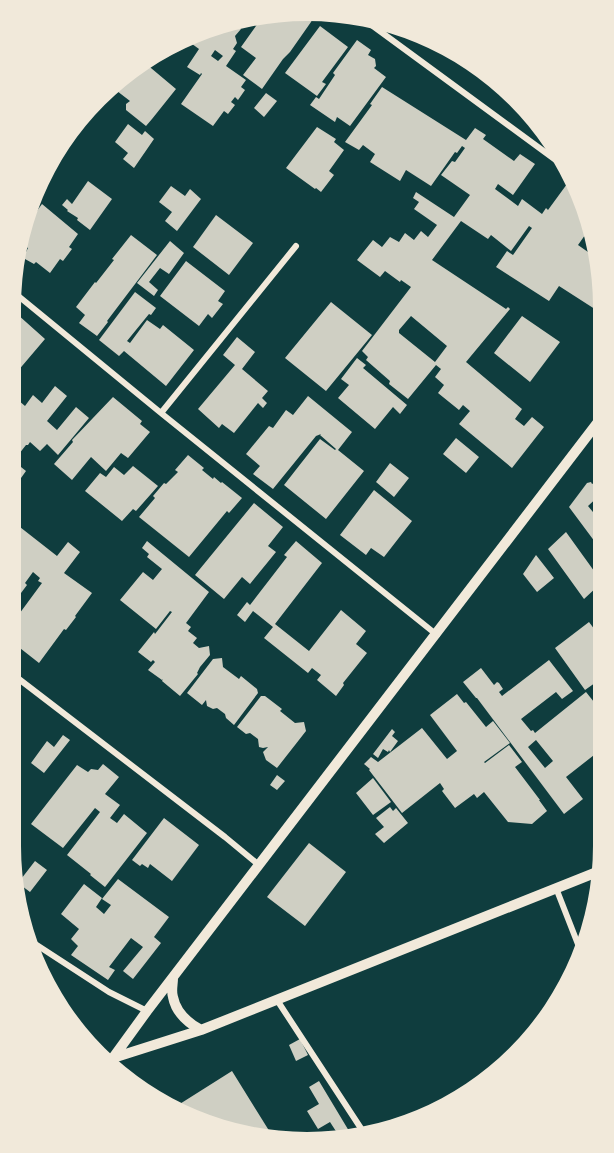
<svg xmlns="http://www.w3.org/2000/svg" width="614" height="1153" font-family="Manrope,sans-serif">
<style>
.building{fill:#cfcfc3;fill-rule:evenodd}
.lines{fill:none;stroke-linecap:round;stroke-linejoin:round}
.minor{stroke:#f1e9da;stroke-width:6}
.tertiary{stroke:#f1e9da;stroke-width:10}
</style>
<rect width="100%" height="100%" fill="#0f3d3e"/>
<path class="building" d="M309 15 313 18 311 22 290 52 283 59 262 89 243 75 256 58 241 47 261 19Z
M222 25 230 31 235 25 241 29 235 36 237 43 233 49 236 51 226 66 246 80 241 87 245 90 238 100 235 97 231 102 235 105 228 114 224 111 213 126 181 104 202 74 201 73 200 75 187 67 199 49 188 41ZM215 50 223 56 218 61 211 56Z
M320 26 348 47 322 82 326 84 317 96 285 73Z
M357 40 371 50 368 55 375 59 376 66 374 68 386 77 350 126 337 117 335 122 310 105 316 97 319 99 335 75 333 73Z
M145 63 176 89 152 119 146 126 126 110V104L130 101 117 91 138 66Z
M491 76 503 84 510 95 489 79Z
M382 87 466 140 475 128 486 135 483 139 514 161 520 154 535 164 513 195 498 184 495 189 518 206 522 199 542 214 546 208 548 210 567 184 581 195 590 228 578 245 588 252 594 244 601 269V313L559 286 549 301 496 267 507 251 513 255 532 228 529 226 511 251 491 235 488 239 461 221 432 260 506 309 508 307 510 309 466 362 522 409 515 419 524 426 532 417 544 427 512 468 459 424 470 411 463 405 459 410 438 393 444 385 435 377 441 369 436 365 408 399 389 384 390 381 366 360 368 357 362 351 411 287 401 280 400 282 385 271 380 277 357 260 373 240 382 247 390 237 399 242 405 233 414 240 421 231 428 237 437 225 414 209 419 202 413 198 416 192 454 217 470 195 441 175 452 161 455 162 465 148 462 146 457 153 455 152 431 186 406 170 400 181 370 162 375 154 363 145 359 150 345 142 372 105 370 104ZM411 316 447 346 435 362 399 333V330Z
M266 93 277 101 264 117 254 108Z
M128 124 142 135 145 131 154 139 134 168 123 159 128 153 115 142Z
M317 127 336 139 334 142 344 150 329 171 334 175 321 192 316 188 315 189 286 168Z
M88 181 112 199 90 230 77 220 78 218 67 211 68 210 62 205 67 199 72 204Z
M171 186 185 196 190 189 201 199 177 231 165 221 172 212 159 202Z
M42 204 78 234 69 247 72 249 63 261 60 259 50 273 36 262 34 264 25 259V254L28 248 19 242 20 234Z
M216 215 253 243 229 275 193 247Z
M131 235 157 255 107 321 108 322 97 336 79 323 85 315 76 307 95 282 96 283 114 260 112 259Z
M170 241 184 253 169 274 160 268 149 282 158 290 154 296 137 283Z
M186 261 225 291 218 301 223 304 212 318 208 314 199 326 160 296Z
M135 292 156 308 151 315 149 314 127 341 130 343 147 320 160 329 163 325 194 350 166 386 124 351 119 356 99 340Z
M331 302 372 335 326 391 285 358Z
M17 314 45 339 11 379V321Z
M522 316 560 342 530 382 494 353Z
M237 337 255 352 242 369 268 391 262 398 267 403 263 408 258 403 234 433 222 424 219 428 198 409 235 365 223 355Z
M357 358 366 365 363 368 407 405 400 414 393 407 375 429 338 398 349 385 341 379Z
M16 378 20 382 11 393V384Z
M55 386 67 396 47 421 57 430 76 407 89 418 58 455 47 444 40 451 30 442 28 445H26L15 459 11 456V394L25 406 33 395 42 403Z
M308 396 352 432 338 450 364 471 326 519 284 485 320 439 335 450 336 449 320 435 321 434 316 436 273 489 253 474 260 466 246 454 269 426 273 428 286 410 293 415Z
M113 397 142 421 140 424 150 432 128 458 121 453 106 471 91 457 72 480 54 464 73 442 72 440Z
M456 438 479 457 466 473 443 454Z
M188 455 204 468 202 470 213 479 214 477 221 483 222 482 242 498 229 513 227 511 189 557 139 517 155 498 153 496 164 483 166 484 178 472 175 470Z
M11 459 26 471 11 492Z
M390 463 409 478 394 497 376 482Z
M133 466 158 486 136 511 133 509 122 521 85 491 100 473 106 477 114 467 124 475Z
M591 482 592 484 594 483 602 493 588 506 602 523V543L598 546 569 507 587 483Z
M374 490 412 521 384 557 371 548 366 555 340 535Z
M254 503 283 527 268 546 276 552 250 584 242 577 224 599 195 575Z
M11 520 57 556 68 542 80 552 64 573 92 593 75 616 76 617 66 630 64 629 39 663 11 641V625L42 583 38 581 40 578 33 572 25 583 27 585 21 593 18 591 11 601Z
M566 532 602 582V592L598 586 584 599 548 549Z
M147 541 209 592 186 623 191 627 188 631 197 638 193 643 199 648 209 646 210 655 200 667 197 673 198 674 180 696 162 681 163 679 162 680 148 670 155 662 153 660 151 662 138 652 154 632 155 634 172 612 170 611 156 629 120 600 143 572 153 580 162 569 147 557 149 554 142 548Z
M296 541 322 563 275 624 309 651 341 610 366 631 356 644 367 653 343 683 344 685 336 696 317 680 321 675 312 668 308 673 264 638 273 627 253 611 245 622 237 615 247 602 250 605 287 557 284 555Z
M536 555 554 578 537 592 523 574Z
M589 622 598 634 602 631V678L585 690 555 648Z
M222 658 223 667 239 679 241 676 257 689 258 693 234 725 226 718 225 714 217 708 213 709 207 706 206 700 202 705 187 693 213 659Z
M549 660 573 691 562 699 556 692 521 719 531 731 533 730 535 733 586 692 602 712 603 748 566 777 583 799 564 814 477 698H476L463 682 481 668 494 685 497 682 499 683 503 689 499 692 502 696ZM536 740 553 761 545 768 528 747Z
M602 682V702L593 690Z
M457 694 464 703 466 702 486 727 493 721 510 743 484 762 485 763 509 745 522 762 515 767 540 800H539L547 811 532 824 508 822 484 792 477 798 474 794 455 808 442 791 444 789 440 783 402 813 369 770 370 769 364 764 371 757 378 762 422 728 447 759 457 751 430 715Z
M261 696H265L282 709 280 711 295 723 304 722 306 731 277 768 266 760 263 752 268 747 263 748 259 747 258 739 250 733 246 734 237 727Z
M392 729 395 732 392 736 398 741 390 752 389 750 388 752 383 749 378 758 373 754Z
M63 735 70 740 44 773 31 763 47 741 54 747Z
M103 764 119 777 105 794 120 805 110 818 117 823 124 814 147 833 105 887 90 875 91 874 67 855 100 812 95 808 63 848 31 824 77 765 88 772 91 769 98 770Z
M277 775 285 781 277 790 270 785Z
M373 778 391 802 373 815 356 793Z
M390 807 393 811 396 808 408 823 384 843 375 834 384 827 376 818Z
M164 818 199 845 172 881 150 864 148 868 142 864 140 866 132 860Z
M309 843 346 872 305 926 267 897Z
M35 861 47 870 30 892 18 883Z
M118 879 169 917 154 937 161 943 133 979 123 971 143 947 131 938 109 967 115 970 108 980 71 955 78 946 71 939 79 929 61 914 84 884 102 898 96 907 104 914 111 905 102 899Z
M300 1039 308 1055 296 1061 289 1045Z
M232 1071 273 1137 231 1132 175 1107Z
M319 1081 352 1136 341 1139 330 1122 318 1129 307 1111 319 1104 309 1087Z"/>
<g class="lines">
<path class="minor" d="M362 18 568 169
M11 290 161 413 437 635
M161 413 296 246
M11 673 225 837 259 865
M556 888 581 952
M26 938 109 992 147 1011
M277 1000 364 1133"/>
<path class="tertiary" d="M173 978C173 984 171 991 173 997 176 1013 188 1023 201 1030
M113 1058 201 1030 602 870
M110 1062 147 1011 601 418"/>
</g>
<path d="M0 0H614V1153H0ZM307 21H307A286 286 0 0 1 593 307V846A286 286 0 0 1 307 1132H307A286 286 0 0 1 21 846V307A286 286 0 0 1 307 21Z" fill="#f1e9da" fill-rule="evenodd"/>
</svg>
